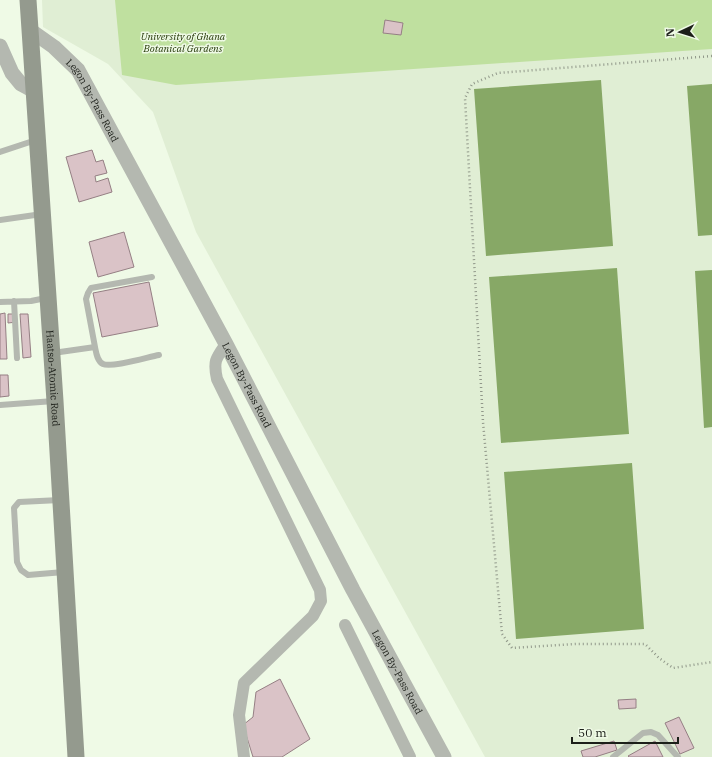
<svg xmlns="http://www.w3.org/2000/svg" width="712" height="757" font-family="'IBM Plex Serif',serif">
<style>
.built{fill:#e0eed4}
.green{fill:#bfe09f}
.water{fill:#87a866}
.building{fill:#dac3c7;stroke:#957f84}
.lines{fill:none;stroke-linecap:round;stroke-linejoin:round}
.path{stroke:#91988a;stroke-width:2.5;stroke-dasharray:1 3;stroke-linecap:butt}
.service{stroke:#b4b8b0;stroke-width:6}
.minor{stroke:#b4b8b0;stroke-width:12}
.tertiary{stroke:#b4b8b0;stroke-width:15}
.secondary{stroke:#949a8e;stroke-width:17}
.labels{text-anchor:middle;stroke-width:3;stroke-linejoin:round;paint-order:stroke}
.park-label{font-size:10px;font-style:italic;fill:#1e3201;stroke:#effae6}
.street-label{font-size:10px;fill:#1c1f19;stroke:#effae6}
</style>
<rect width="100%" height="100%" fill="#effae6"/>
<path class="built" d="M42 0H712V757H485L196 232 153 112 108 64 43 27Z"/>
<path class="green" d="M115 0H712V49L176 85 122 75Z"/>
<path class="water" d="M601 80 613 246 486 256 474 89Z
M712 84V235L698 236 687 86Z
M617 268 629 434 501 443 489 277Z
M712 270V427L704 428 695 271Z
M632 463 644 629 516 639 504 472Z"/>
<path class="building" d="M385 20 403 23 401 35 383 33Z
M92 150 96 162 103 160 107 173 95 176 96 182 108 178 112 192 79 202 66 157Z
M124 232 134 267 98 277 89 242Z
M149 282 158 326 102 337 93 293Z
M5 313 7 359H0V314Z
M8 314H16L17 322 8 323Z
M20 314H28L31 357 23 358Z
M0 375H8L9 396 0 397Z
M280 679 310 739 282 757H253L243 725 253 717 256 692Z
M636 699V708L619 709 618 700Z
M679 717 694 748 680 754 665 723Z
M614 741 617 750 595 757H583L581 751Z
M655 741 663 757H629L628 756Z"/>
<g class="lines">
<path class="path" d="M712 56 498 73 472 84 465 98 483 422 502 634 512 648 575 644H645L659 658 673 668 712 662"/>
<path class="service" d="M0 152 36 140
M0 220 42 214
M14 301 17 358
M0 302 31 301 46 298
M95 347C96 352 97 361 103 364 111 368 148 357 159 355
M53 353 95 347 86 299 88 293 91 288 152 277
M0 405 54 401
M60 500 19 502 14 508 17 562 21 570 28 575 64 572
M613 757 643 733 651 732 658 735 678 757"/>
<path class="minor" d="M226 344C216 358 213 361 217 379L320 590 321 601 313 616 244 683 239 715 244 757
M345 625 410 757"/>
<g class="tertiary">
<path id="s1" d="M30 30 54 47 78 70 226 344 353 590 444 757"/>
<path d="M0 46 12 73 21 84 34 91"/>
</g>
<path class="secondary" id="s2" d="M28 0 55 401 76 757"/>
</g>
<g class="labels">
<g class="park-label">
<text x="183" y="40">University of Ghana<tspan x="183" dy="12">Botanical Gardens</tspan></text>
</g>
<g class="street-label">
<text dy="4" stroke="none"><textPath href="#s1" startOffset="96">Legon By-Pass Road</textPath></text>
<text dy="4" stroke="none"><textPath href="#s2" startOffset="379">Haatso-Atomic Road</textPath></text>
<text dy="4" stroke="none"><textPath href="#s1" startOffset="420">Legon By-Pass Road</textPath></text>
<text dy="4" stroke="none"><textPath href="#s1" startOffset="744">Legon By-Pass Road</textPath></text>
</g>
</g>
<g transform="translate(680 32) rotate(266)" stroke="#effae6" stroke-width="3" paint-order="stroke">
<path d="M0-3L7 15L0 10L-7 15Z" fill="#1c1f19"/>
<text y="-6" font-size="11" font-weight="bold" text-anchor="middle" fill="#1c1f19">N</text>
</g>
<path d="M572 737v6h106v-6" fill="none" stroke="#1c1f19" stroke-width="2"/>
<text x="578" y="737" font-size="12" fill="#1c1f19" stroke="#effae6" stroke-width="3" paint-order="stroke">50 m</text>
</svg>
